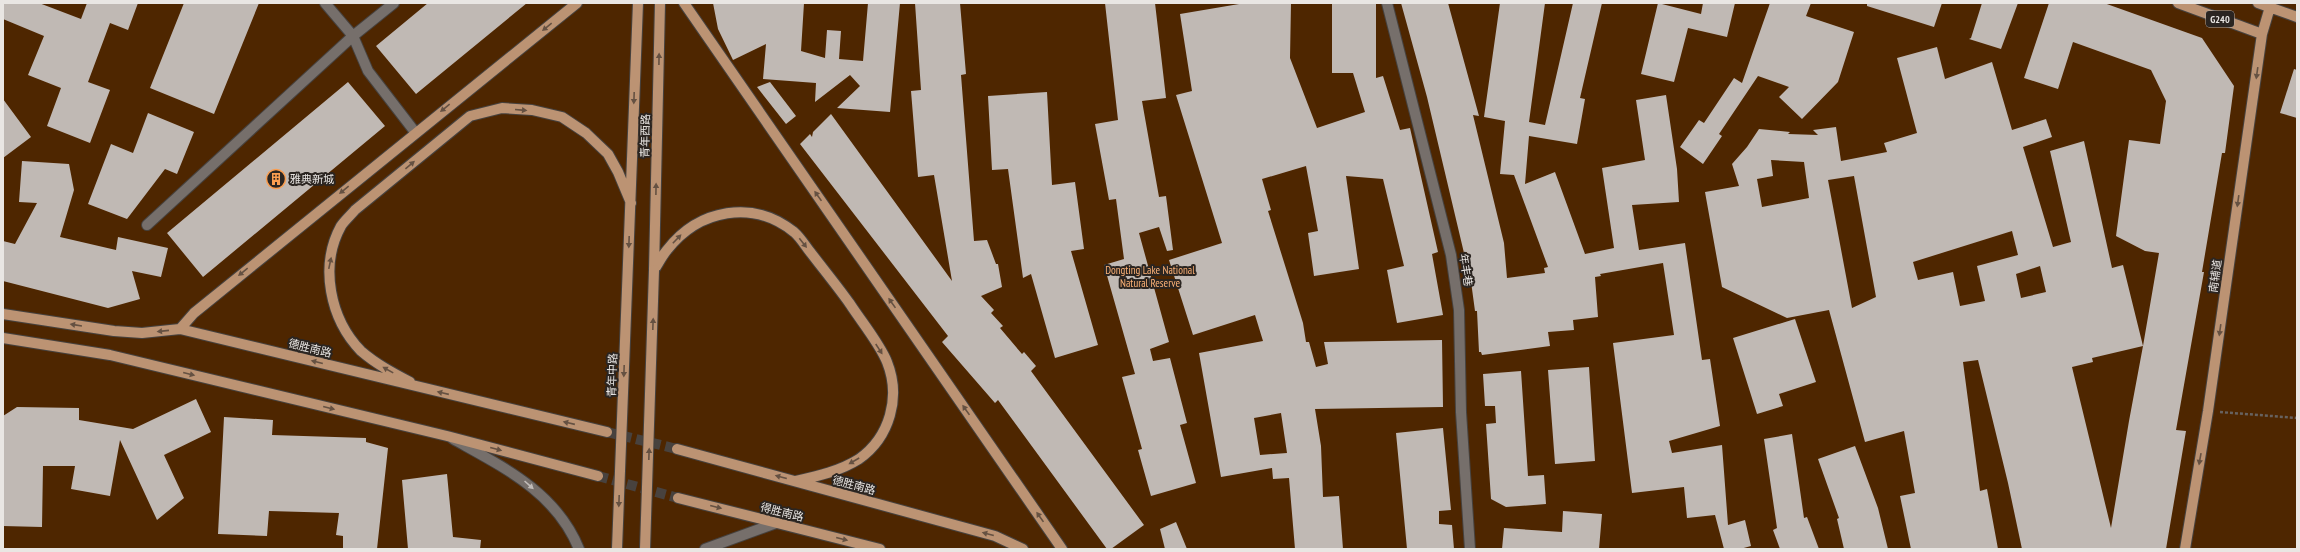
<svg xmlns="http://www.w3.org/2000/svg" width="2300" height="552" font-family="'PT Sans Narrow','Noto Sans SC',sans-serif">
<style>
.green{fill:#4e2600}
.building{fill:#c0b9b4;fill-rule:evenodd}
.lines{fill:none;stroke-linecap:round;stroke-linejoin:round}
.major-tunnel{stroke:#48423e;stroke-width:10;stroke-dasharray:10 5;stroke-linecap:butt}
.minor-casing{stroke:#46423f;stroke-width:12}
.major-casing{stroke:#46423f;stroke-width:12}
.path{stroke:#67625f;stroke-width:2.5;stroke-dasharray:3 2;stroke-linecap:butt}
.minor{stroke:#766f6b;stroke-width:10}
.major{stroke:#bc9373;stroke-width:10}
.major-bridge-casing{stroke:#46423f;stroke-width:12;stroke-linecap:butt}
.major-bridge{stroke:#bc9373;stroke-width:10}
.oneway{fill:#655142}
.oneway2{fill:#c1bcb9}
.labels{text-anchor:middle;stroke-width:4;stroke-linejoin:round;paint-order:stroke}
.shield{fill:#2b2521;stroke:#b0aca9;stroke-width:1}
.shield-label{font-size:10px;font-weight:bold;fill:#e9e6e3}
.street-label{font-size:11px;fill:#e9e6e3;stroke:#2b2521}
.poi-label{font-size:11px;fill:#e9e6e3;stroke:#2b2521;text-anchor:start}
.park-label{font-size:11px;fill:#fcb176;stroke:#2b2521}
</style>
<rect width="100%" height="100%" fill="#2b2521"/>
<path class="green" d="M3 3H2297V549H3Z"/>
<path class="building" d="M3 3H39L81 19 87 3H138L128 30 110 23 88 82 110 90 90 143 47 126 61 88 28 75 44 36 3 19Z
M184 3H259L214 114 150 88Z
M428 3H527L416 94 376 46Z
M713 3H804L801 51 825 58 827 30 841 31 839 59 863 61 868 3H900L890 112 837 108 860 86 850 75 815 102 816 83 763 79 766 44 733 60 718 29Z
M915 3H960L966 74 961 75 974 241 987 240 996 264H998L1002 287 981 296 994 310 991 313 1003 326 1000 328 1022 354 1024 352 1036 366 1031 371 1144 525 1111 549H1107L998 400 995 403 942 342 948 336 800 144 810 134 812 137 813 132 831 114 952 281 934 175 918 177 911 91 921 90Z
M1105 3H1155L1166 98 1142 101 1159 197 1166 196 1173 250 1167 251 1159 227 1139 233 1169 342 1150 349 1153 361 1170 358 1187 423 1180 425 1196 483 1151 496 1138 450 1142 449 1122 377 1135 374 1104 265 1124 259 1116 199 1109 200 1095 124 1118 120Z
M1245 3H1291L1290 58 1317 128 1365 112 1353 73H1332V3H1376V78L1383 76 1400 130 1410 128 1438 252 1432 254 1443 315 1397 323 1387 270 1404 266 1383 179 1346 176 1359 269 1314 276 1308 233 1318 231 1306 166 1262 179 1271 210 1268 211 1303 323 1306 342H1309L1316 367 1328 364 1324 342 1442 340 1443 407 1315 409 1321 446 1323 497 1339 496 1343 549H1295L1289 478 1273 479 1272 468 1221 477 1199 353 1263 341 1255 315 1193 335 1169 260 1222 243 1176 95 1192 91 1180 14ZM1281 413 1287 453 1260 455 1254 418Z
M1401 3H1448L1479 116 1473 115 1504 243 1507 278 1545 273 1544 268 1548 267 1514 175 1500 174 1505 121 1484 117 1500 3H1545L1529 122 1545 125 1573 3H1602L1580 98 1585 99 1577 144 1529 136 1525 184 1555 172 1585 254 1614 248 1602 168 1645 160 1636 100 1666 95 1677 169 1679 202 1632 205 1639 250 1685 243 1702 360 1710 359 1720 426 1669 441 1672 453 1722 445 1728 525 1745 520 1751 546 1740 549H1724L1715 515 1687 518 1684 487 1632 493 1613 343 1674 335 1663 263 1600 274 1601 276 1595 277 1598 317 1573 320 1574 330 1548 332 1550 346 1482 355 1481 352H1479L1477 311H1475L1467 252 1464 253 1427 97Z
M1658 3 1701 14 1703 3H1735L1727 37 1688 28 1674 82 1641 74Z
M1770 3H1811L1806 16 1854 32 1838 82 1802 119 1779 97 1789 87 1758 76 1719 134 1722 136 1703 164 1680 147 1699 120 1704 123 1734 78 1742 83Z
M1867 3H1942L1934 27 1867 6Z
M1982 3H2018L2001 49 1969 39 1971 38Z
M2049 3H2104L2202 38 2234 86 2225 153H2222L2202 272H2204L2176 430 2186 431 2166 549H2022L2008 483 1978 360 1963 362 1980 491 1987 489 1998 549H1911L1900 496 1915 493 1904 431 1865 442 1829 310 1787 318 1722 287 1705 192 1739 186 1732 164 1747 147 1759 129 1790 132 1788 134 1818 135 1813 130 1836 127 1841 161 1887 152 1884 143 1917 133 1897 58 1937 47 1945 79 1992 62 2012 130 2046 119 2052 137 2023 147 2053 247 2071 242 2050 151 2084 141 2112 268 2123 265 2143 346 2159 253 2145 251 2116 236 2129 140 2160 144 2166 101 2151 70 2073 42 2058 89 2024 78ZM1771 160 1804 162 1809 198 1762 207 1757 179 1773 176ZM1854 176 1876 297 1852 308 1828 180ZM2012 231 2018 255 1977 266 1985 301 1960 306 1953 272 1918 280 1913 262ZM2040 266 2046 292 2021 298 2016 274ZM2143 346 2129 421 2111 528 2072 367 2093 362 2092 358Z
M2294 69 2297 70V118L2280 113Z
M348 82 385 126 203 277 167 233Z
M770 82 796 116 786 124 757 87Z
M1047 92 1052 185 1075 182 1084 249 1071 251 1098 345 1055 358 1031 274 1023 278 1008 169 992 170 988 96Z
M3 99 31 137 3 158Z
M148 113 194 132 177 174 165 169 127 219 88 204 111 144 133 153Z
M22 161 69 164 74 190 60 237 116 250 118 237 168 248 161 277 132 271 140 299 108 308 3 281V241L15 244 37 203 19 202Z
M1795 319 1816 382 1779 394 1783 406 1757 414 1733 338Z
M1589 367 1595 461 1555 464 1548 370Z
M1521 371 1528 476 1544 475 1546 504 1506 507 1491 499 1486 424 1496 423 1495 406H1485L1483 374Z
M196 399 211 432 164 455 184 498 157 520 120 440 110 496 71 489 75 466H43L42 527 3 526V416L17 407 79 408V420L133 429Z
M224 417 273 420 272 435 366 438V442L388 448 377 549H343V536L336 535 339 513 269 511 267 536 218 534Z
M1443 428 1451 510 1439 511V524L1452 525 1454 549H1407L1396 433Z
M1792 434 1804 518 1807 517 1819 549H1780L1773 530 1777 528 1764 439Z
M1855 446 1878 508 1888 549H1844L1837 519 1839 518 1818 459Z
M447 474 453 537 481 540 480 549H408L402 480Z
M1563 511 1602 514 1599 549H1502L1504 528 1562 532Z
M1176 522 1187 549H1165L1160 529Z"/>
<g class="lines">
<path class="major-tunnel" d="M607 432 677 449
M598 476 678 498"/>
<defs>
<path id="minor" d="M325 3 353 36 368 71 415 132
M1387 3 1451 255 1459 310 1461 412 1470 549
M147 225 353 36 394 3
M453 439C503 467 556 492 579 549
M705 549 776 523"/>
<path id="major" d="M684 3 1062 549
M2178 3 2262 34
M2258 3 2297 17
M654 270C658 264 662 256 667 250 699 209 753 199 794 232 801 238 806 247 811 253 824 270 838 287 850 304 861 321 880 344 887 362 901 397 890 437 859 459 840 471 818 476 796 481
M654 270 660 3
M3 314 114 331 142 333 180 329 607 432
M180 329 194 313 577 3
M3 338 110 355 447 436 598 476
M410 382C393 373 376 364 361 351 330 319 319 266 341 226 345 220 351 215 355 210L470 116 502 108 532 110 562 117 586 133 608 154 618 172 631 203
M677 449 995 536 1023 549
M678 498 880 549
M617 549 638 3
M2185 549 2208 411 2262 34 2270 7"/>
</defs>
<use href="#minor" class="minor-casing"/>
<use href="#major" class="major-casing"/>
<path class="path" d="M2220 412 2297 418"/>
<use href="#minor" class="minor"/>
<use href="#major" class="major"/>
<defs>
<path id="major-bridge" d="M645 549 654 270"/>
</defs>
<use href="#major-bridge" class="major-bridge-casing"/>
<use href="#major-bridge" class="major-bridge"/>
</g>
<defs><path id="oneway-solid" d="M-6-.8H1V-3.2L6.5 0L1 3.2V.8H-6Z"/></defs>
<g class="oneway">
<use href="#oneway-solid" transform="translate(547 27) rotate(141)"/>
<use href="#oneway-solid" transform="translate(659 59) rotate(-89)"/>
<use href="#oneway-solid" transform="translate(2257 73) rotate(98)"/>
<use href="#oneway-solid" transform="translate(634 98) rotate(92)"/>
<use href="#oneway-solid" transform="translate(445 108) rotate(141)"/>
<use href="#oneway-solid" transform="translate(521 110) rotate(5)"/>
<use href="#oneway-solid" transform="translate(410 165) rotate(-40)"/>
<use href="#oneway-solid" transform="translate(656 189) rotate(-89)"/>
<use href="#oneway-solid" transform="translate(344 190) rotate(141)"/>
<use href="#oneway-solid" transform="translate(818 196) rotate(-125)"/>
<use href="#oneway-solid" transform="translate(2238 201) rotate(98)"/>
<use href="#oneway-solid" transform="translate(677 239) rotate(-46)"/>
<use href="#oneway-solid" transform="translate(629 242) rotate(92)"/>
<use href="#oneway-solid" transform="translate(803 243) rotate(52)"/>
<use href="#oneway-solid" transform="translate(330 263) rotate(-78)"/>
<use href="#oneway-solid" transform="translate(243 272) rotate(141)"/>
<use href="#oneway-solid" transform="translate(892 303) rotate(-125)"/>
<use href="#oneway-solid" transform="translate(653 324) rotate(-88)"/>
<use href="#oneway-solid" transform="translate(76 325) rotate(-171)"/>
<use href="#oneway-solid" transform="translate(2220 330) rotate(98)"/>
<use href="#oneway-solid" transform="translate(163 331) rotate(174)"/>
<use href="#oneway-solid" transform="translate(879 349) rotate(57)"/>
<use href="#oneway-solid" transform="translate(317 362) rotate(-166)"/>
<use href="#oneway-solid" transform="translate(388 370) rotate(-151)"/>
<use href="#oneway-solid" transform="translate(624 371) rotate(92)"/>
<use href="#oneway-solid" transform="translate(189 374) rotate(14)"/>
<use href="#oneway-solid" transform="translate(443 393) rotate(-167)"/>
<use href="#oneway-solid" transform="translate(329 408) rotate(14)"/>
<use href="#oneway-solid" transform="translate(966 410) rotate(-125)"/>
<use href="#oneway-solid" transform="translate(569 423) rotate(-167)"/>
<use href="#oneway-solid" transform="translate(496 449) rotate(15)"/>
<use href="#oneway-solid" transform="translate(649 454) rotate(-88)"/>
<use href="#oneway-solid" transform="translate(2200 459) rotate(100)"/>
<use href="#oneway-solid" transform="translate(854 461) rotate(150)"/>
<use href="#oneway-solid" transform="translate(781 477) rotate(-165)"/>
<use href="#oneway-solid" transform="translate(619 501) rotate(92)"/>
<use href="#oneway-solid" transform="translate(716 507) rotate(14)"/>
<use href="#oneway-solid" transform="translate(1040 517) rotate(-125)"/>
<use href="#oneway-solid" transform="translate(988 534) rotate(-165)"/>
<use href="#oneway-solid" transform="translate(842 539) rotate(14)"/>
</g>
<use class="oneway2" href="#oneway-solid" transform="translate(529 485) rotate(42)"/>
<defs>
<symbol id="building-ring" viewBox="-11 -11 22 22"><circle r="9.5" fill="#2b2521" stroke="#fb9e50" stroke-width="1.5"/><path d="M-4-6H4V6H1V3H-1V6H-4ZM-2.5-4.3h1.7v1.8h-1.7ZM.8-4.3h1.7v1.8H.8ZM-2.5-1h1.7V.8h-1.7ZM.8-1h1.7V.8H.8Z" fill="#fb9e50"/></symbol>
</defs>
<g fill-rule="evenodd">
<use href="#building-ring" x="265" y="168" width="22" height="22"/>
</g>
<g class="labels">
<rect class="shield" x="2206" y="11" width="28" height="16" rx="3"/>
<g class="shield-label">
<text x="2220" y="23">G240</text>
</g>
<g class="street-label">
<text transform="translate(645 136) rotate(-89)" y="4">青年西路</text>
<text transform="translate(1466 270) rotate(81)" y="4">年丰巷</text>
<text transform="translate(2215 276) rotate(-82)" y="4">南辅道</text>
<text transform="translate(310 348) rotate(14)" y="4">德胜南路</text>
<text transform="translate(612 375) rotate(-88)" y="4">青年中路</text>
<text transform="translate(854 485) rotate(15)" y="4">德胜南路</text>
<text transform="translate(782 512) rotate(14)" y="4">得胜南路</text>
</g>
<g class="poi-label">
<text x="290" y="183">雅典新城</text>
</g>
<g class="park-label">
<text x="1150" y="274">Dongting Lake National<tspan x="1150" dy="13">Natural Reserve</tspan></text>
</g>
</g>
<rect width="2300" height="552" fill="none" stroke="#e9e6e3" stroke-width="8"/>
</svg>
